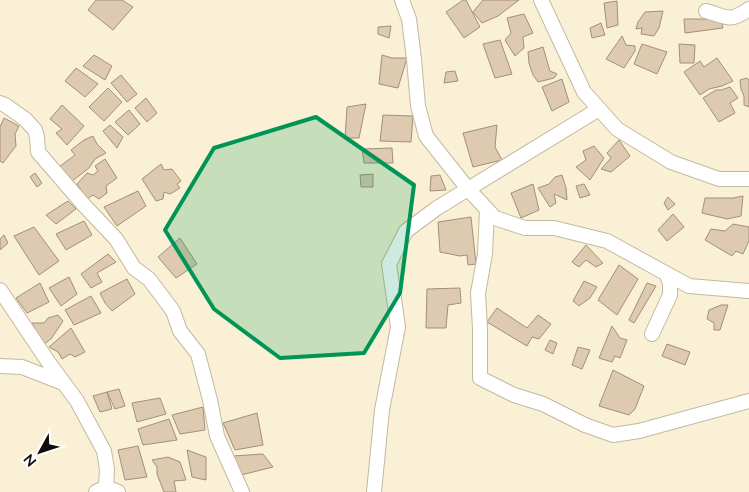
<svg xmlns="http://www.w3.org/2000/svg" width="749" height="492" font-family="Lato,sans-serif">
<style>
.building{fill:#dec9b1;stroke:#a1907b}
.lines{fill:none;stroke-linecap:round;stroke-linejoin:round}
.street-casing{stroke:#c2b9a0;stroke-width:16}
.street{stroke:#fff;stroke-width:14}
.marked{fill:#009556;fill-opacity:0.2;stroke:#009556;stroke-width:4;stroke-linejoin:round}
</style>
<rect width="100%" height="100%" fill="#f9f0d5"/>
<path class="building" d="M96 0H122L133 7 113 30 88 10Z
M463 0H466L480 27 464 38 446 12Z
M483 0H519L498 16 482 23 473 12Z
M617 1 618 25 607 28 604 3Z
M663 11 659 28 654 36 641 34 642 28 636 29 638 22 645 12Z
M524 14 533 33 523 37 524 48 515 56 505 40 511 33 507 18Z
M684 19H721L723 28 685 33Z
M601 23 605 35 592 38 590 28Z
M391 26 389 38 378 34V27Z
M622 36 626 45 635 46V51L624 68 606 59Z
M500 40 512 74 495 78 483 44Z
M642 44 667 52 657 74 634 64Z
M679 44 695 45 694 63H680Z
M543 47 550 71 557 74 554 78 538 82 533 75 529 63 528 52Z
M94 55 112 66 105 80 83 66Z
M382 55 392 58H407L398 88 379 84Z
M717 58 733 81 722 86 709 89 700 95 684 72 700 61 704 67Z
M76 68 98 84 85 97 65 81Z
M455 71 458 81 444 83 446 72Z
M121 75 137 94 127 102 111 83Z
M747 78 749 80V107L744 105V96L741 89 740 80Z
M562 79 569 102 552 111 542 87Z
M730 87 738 98 730 103 735 113 719 122 703 98 716 90H721Z
M108 88 122 102 104 121 89 107Z
M146 98 157 113 147 122 135 108Z
M366 104 359 138H345L347 107Z
M62 105 84 126 67 145 56 133 62 129 50 119Z
M129 110 140 124 128 135 115 122Z
M383 115 413 116 411 142 380 141Z
M4 118 19 126 15 134 16 146 3 163 0 161V127Z
M110 125 123 137 117 148 103 131Z
M497 125 495 147 502 160 473 167 463 133Z
M93 136 97 144 106 153 95 159 89 168 71 182 59 167 75 155 71 150 84 140Z
M619 140 630 156 611 172 601 169 611 158 607 153Z
M594 146 604 158 590 180 576 167 586 160 583 151Z
M392 148 393 163H364L362 149Z
M105 159 117 178 106 186 107 193 99 199 93 195 87 199 77 184 87 173 93 175 98 171 95 166Z
M161 164 164 170 172 169 181 181 177 184 180 188 170 194 164 192 163 199 156 201 142 179Z
M35 173 42 183 37 187 30 177Z
M373 174V187H361L360 175Z
M440 175 446 190 430 191 431 176Z
M562 175 566 188 567 200 554 194 556 203 550 207 538 188 549 184 555 177Z
M533 184 539 210 521 218 511 193Z
M584 184 590 195 580 198 576 186Z
M138 191 146 206 117 226 104 207Z
M743 196 741 216 727 219 702 213 705 198H733Z
M668 197 675 204 668 210 664 203Z
M68 201 76 209 56 224 46 215Z
M673 214 684 227 667 241 658 230Z
M471 217 476 264 468 265 467 255 460 256 440 252 438 222Z
M84 221 92 235 66 250 56 234Z
M733 224 749 227V241L743 254 736 251 732 256 705 240 711 229 725 231Z
M34 227 59 261 39 275 14 236Z
M4 235 8 243 0 250V239Z
M180 238 197 264 176 278 158 257Z
M586 245 603 263 596 267 586 260 579 267 572 262Z
M108 254 116 262 97 273 102 282 91 288 81 274Z
M619 265 638 279 617 315 598 300Z
M69 277 77 294 61 306 49 288Z
M127 279 135 294 112 311 105 303 100 293Z
M584 281 597 287 590 298 579 306 573 301Z
M40 283 49 302 27 313 16 298Z
M647 283 656 286 634 323 629 320Z
M460 288 461 303 448 305 446 328H426L427 289Z
M91 296 101 313 74 325 65 310Z
M721 305H728L720 330H714V323L707 319 709 310Z
M497 308 527 328 538 315 551 324 539 339 532 337 527 346 487 322Z
M58 315 63 321 51 339 43 345 32 323H44L48 318Z
M612 326 620 338 627 340 620 358 615 356 612 362 599 358Z
M71 328 85 352 75 357 70 354 62 359 58 352 49 347Z
M550 340 557 343 553 354 545 350Z
M667 344 690 352 685 365 662 356Z
M578 347 590 350 582 369 572 365Z
M613 370 644 386 635 409 629 415 599 406Z
M119 389 125 406 115 409 107 392Z
M107 392 112 409 100 412 93 396Z
M160 398 166 414 137 422 132 403Z
M203 407 205 430 180 434 172 415Z
M257 413 263 445 235 450 223 423Z
M169 419 177 440 143 445 138 429Z
M138 446 147 477 125 480 118 450Z
M187 450 206 457V480L192 477Z
M263 454 273 467 241 475 233 456Z
M168 457 180 462 186 480 174 481 176 492H164L157 474V467L152 460Z"/>
<g class="lines">
<defs>
<path id="street" d="M402 0 409 19 414 59 418 106 426 136 468 189 495 218 525 228H554L607 241 689 286 749 291
M541 0 584 92 617 129 671 162 719 179H749
M706 11C727 17 729 23 749 9
M0 103 5 105 25 119 35 130 37 137 38 152 83 204 116 239 134 268 149 279 173 311 180 331 198 354 210 400 217 436 242 492
M487 210 485 254 478 293 480 329V378L514 395 543 404 585 425 613 435 639 431 749 401
M0 290 49 363 77 401 104 451 107 469 106 487
M652 334 670 295V283L667 275
M0 366 22 367 63 383
M96 492 106 487 118 492
M374 492 382 410 398 327 389 264 406 231 437 208 599 109"/>
</defs>
<use href="#street" class="street-casing"/>
<use href="#street" class="street"/>
</g>
<path class="marked" d="M316 117 414 185 400 293 364 353 280 358 214 309 165 230 214 148Z"/>
<g transform="translate(40 452) rotate(230)" stroke="#ffffff" stroke-width="4" paint-order="stroke">
<path d="M0-4L9 19L0 12L-9 19Z" fill="#110e06"/>
<text y="-8" font-size="14" font-weight="bold" text-anchor="middle" fill="#110e06">N</text>
</g>
</svg>
